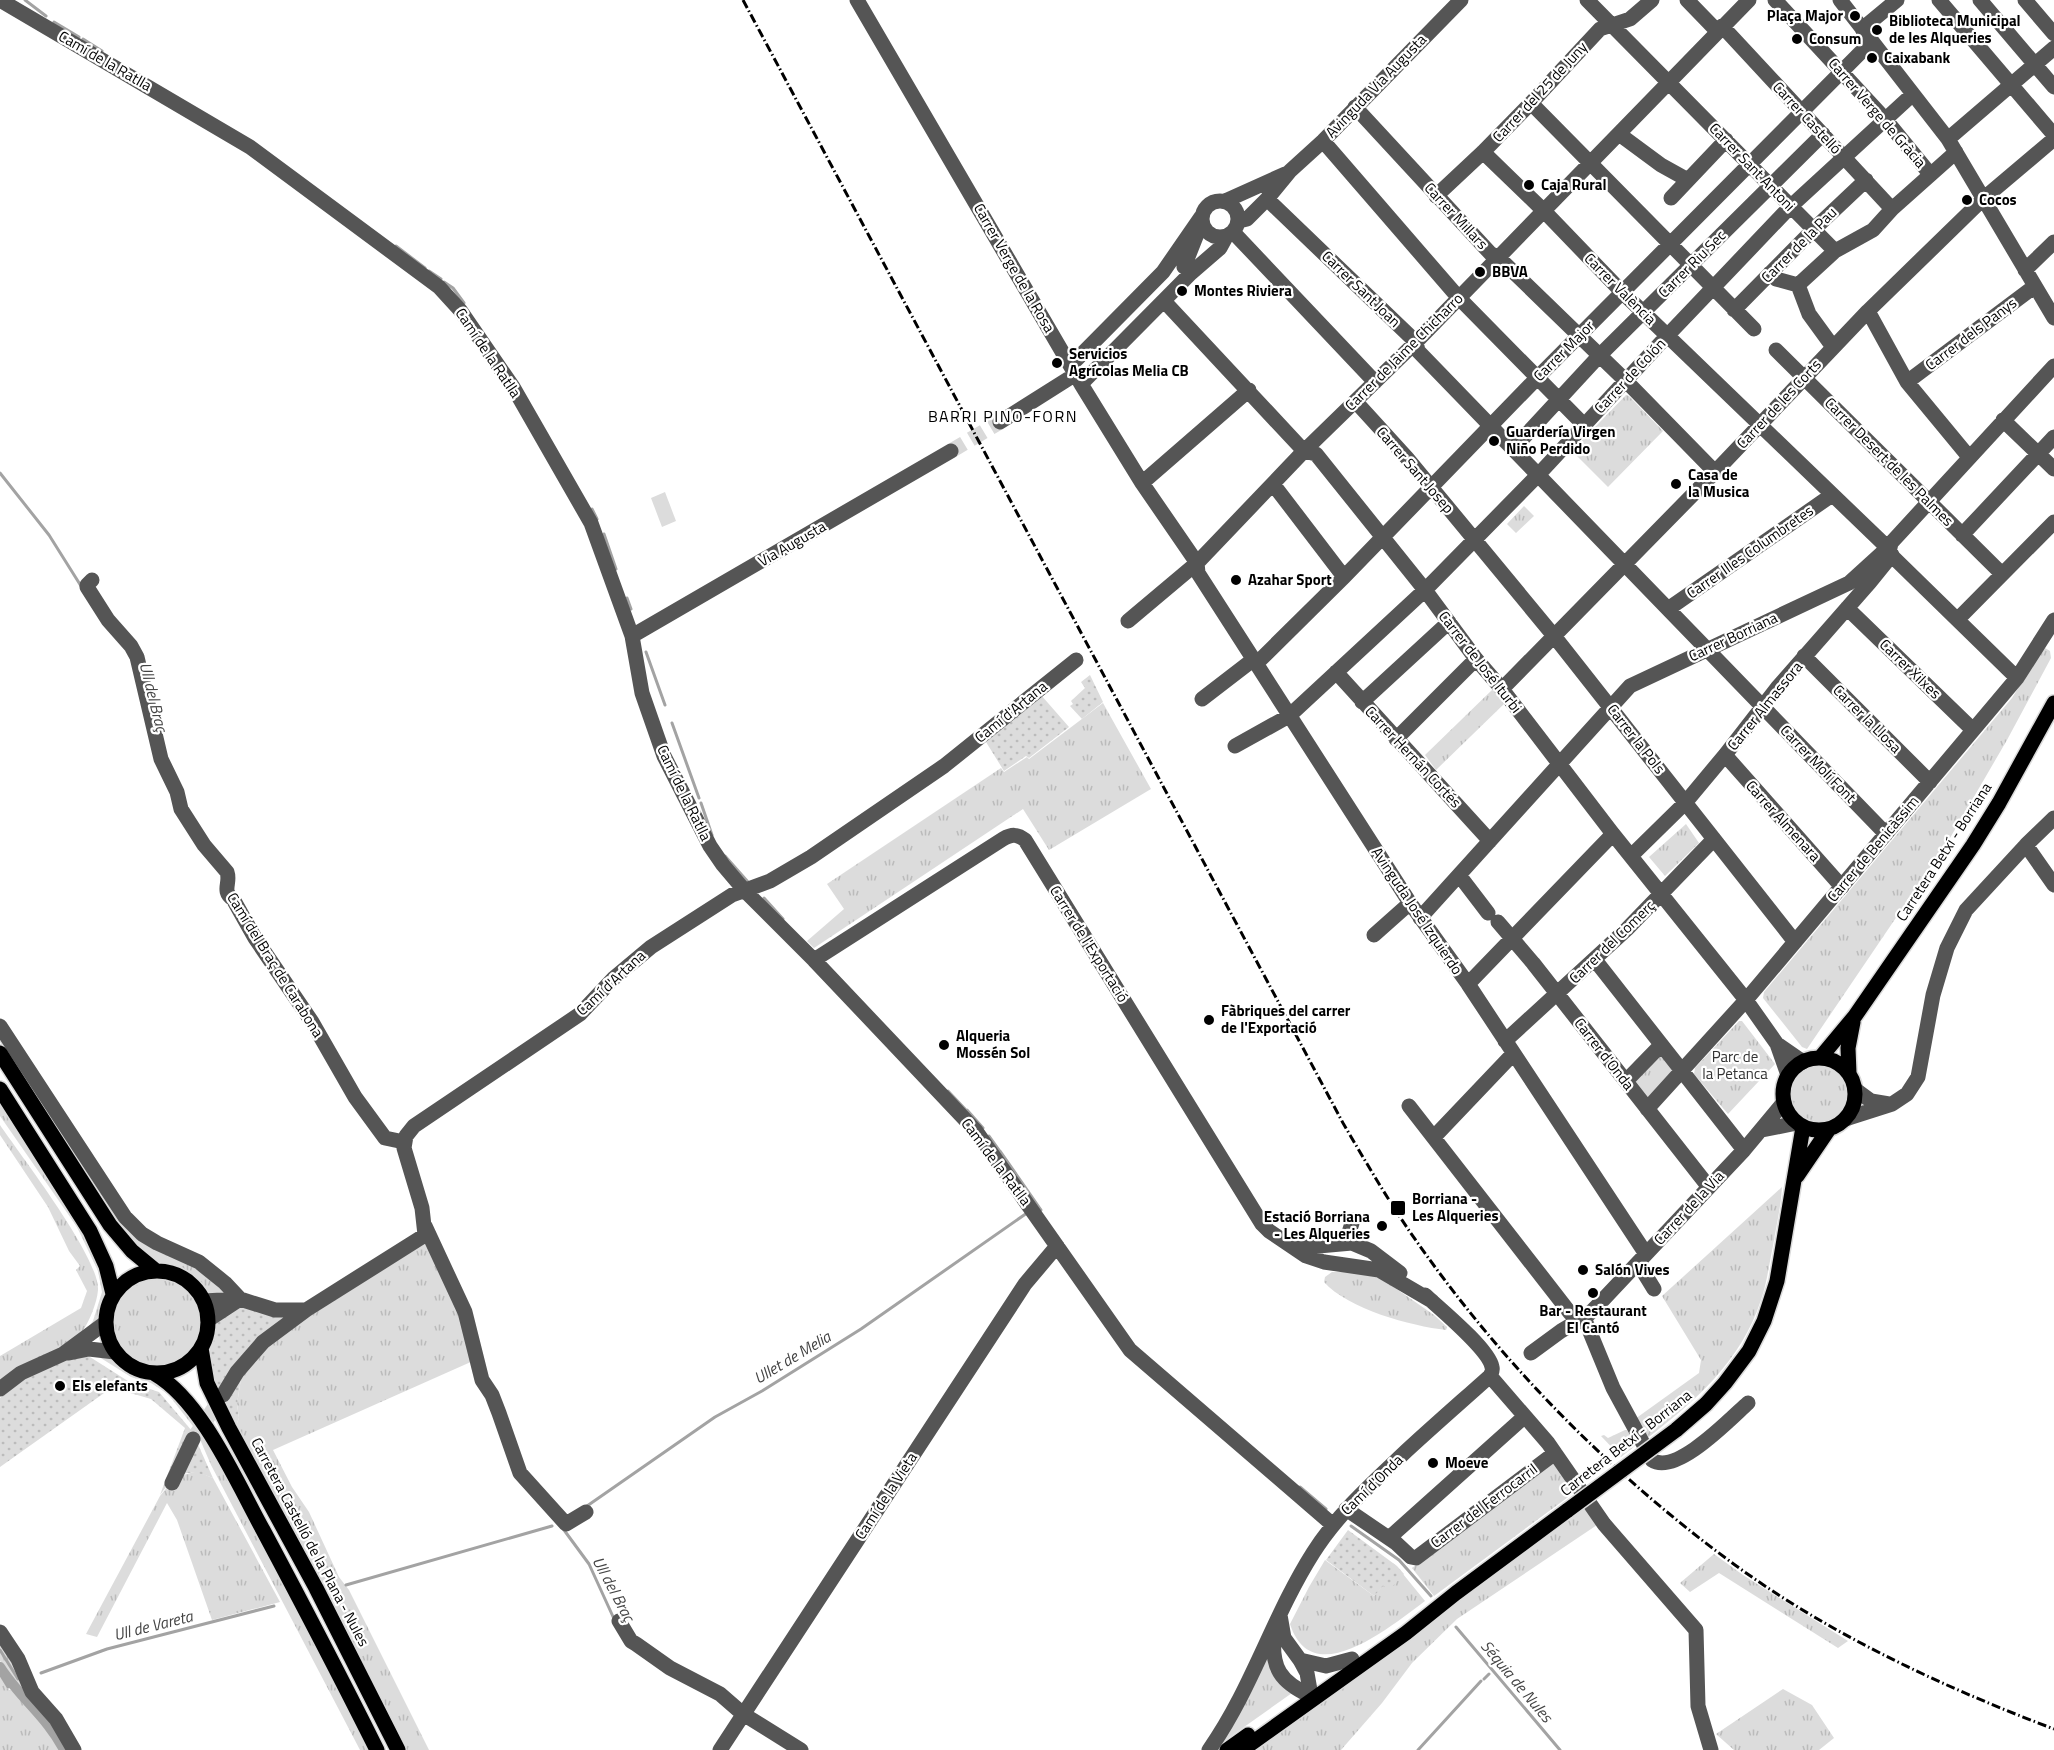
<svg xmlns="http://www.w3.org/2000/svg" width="2054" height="1750" font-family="'Titillium Web',sans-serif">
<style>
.grass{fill:url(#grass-tufts)}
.garden{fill:url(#garden-dots)}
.pitch{fill:#dcdcdc}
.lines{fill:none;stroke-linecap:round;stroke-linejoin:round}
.stream{stroke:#a3a3a3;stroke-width:3}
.canal{stroke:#a3a3a3;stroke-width:10}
.minor-tunnel{stroke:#d9d9d9;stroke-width:15;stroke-dasharray:15 8;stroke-linecap:butt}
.major-casing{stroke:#dbdbdb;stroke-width:18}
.minor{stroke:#555;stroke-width:15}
.major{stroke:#000;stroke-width:15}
.rail{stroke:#000;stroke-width:3;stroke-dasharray:9 3 1.5 3;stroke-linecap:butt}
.major-bridge-casing{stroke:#dbdbdb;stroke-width:18;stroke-linecap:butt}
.major-bridge{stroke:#000;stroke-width:15}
.poi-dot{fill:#000;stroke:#fff;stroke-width:2}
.labels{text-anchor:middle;stroke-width:4.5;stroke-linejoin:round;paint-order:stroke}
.poi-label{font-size:15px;font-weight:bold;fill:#000;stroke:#fff;text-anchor:start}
.street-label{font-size:15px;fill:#000;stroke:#fff}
.park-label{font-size:15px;fill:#333;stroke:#fff}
.neighbourhood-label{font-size:16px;letter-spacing:1.5px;fill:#000;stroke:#fff}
.water-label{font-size:16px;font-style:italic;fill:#444;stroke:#fff}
</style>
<defs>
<pattern id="grass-tufts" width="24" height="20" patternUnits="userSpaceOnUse" patternTransform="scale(1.5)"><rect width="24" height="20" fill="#dcdcdc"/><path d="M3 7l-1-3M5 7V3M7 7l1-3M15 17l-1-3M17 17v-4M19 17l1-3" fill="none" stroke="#bbb"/></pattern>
<pattern id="garden-dots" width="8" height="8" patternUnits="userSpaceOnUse" patternTransform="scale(1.5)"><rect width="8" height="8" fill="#dcdcdc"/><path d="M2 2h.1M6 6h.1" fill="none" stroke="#bbb" stroke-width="1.8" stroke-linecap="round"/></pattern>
</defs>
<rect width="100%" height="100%" fill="#fff"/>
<path class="grass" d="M1626 395 1629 396 1663 431 1608 487 1572 451Z
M1524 506 1534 516 1516 533 1507 524Z
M2045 648 2050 651 2051 658 2007 740 1950 838 1807 1049 1802 1047 1763 998 1764 992 2012 698 2042 650Z
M1493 689 1505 703 1436 770 1425 755Z
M1103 703 1151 789 1049 850 1023 809 814 948 807 941 844 909 827 884 1001 768 1004 772 1027 757 1029 759Z
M1686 824 1699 843 1665 876 1649 857Z
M1739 1021H1742L1775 1064 1728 1114 1694 1074 1695 1068Z
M0 1029 123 1218 186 1258 233 1296 210 1298 197 1281 178 1269 148 1258 121 1231 0 1042Z
M1661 1053 1678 1073 1650 1101 1633 1081Z
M1788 1094a31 31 0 1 1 62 0a31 31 0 1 1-62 0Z
M0 1099 75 1217 98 1262 106 1293 99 1320 86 1330 93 1321 102 1292 98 1271 77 1227 0 1116Z
M0 1125C21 1156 100 1258 98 1290 97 1303 89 1322 82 1332 75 1343 15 1374 0 1382V1356L81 1308 87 1291 76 1270 80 1266 69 1251 48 1207 0 1135Z
M1782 1187C1781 1207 1776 1227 1773 1246 1769 1264 1767 1283 1761 1300 1741 1362 1695 1401 1645 1440L1635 1419 1699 1373 1701 1360 1662 1296Z
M428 1235 463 1314 473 1361 273 1450 292 1487 309 1512 339 1577 349 1590 429 1750H404L235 1428 239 1418 237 1404 242 1372 263 1344Z
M1332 1272H1351L1378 1276 1434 1315 1447 1327 1446 1330C1411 1326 1348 1309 1324 1282L1325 1277Z
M113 1322a44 44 0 1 1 88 0a44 44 0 1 1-88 0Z
M96 1355 110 1357 125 1370 161 1383 196 1422 267 1549 371 1750H360L211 1465 196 1430 168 1394 151 1383 131 1377Z
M1625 1430H1627L1636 1445 1621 1457 1601 1436 1604 1435 1608 1438Z
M1553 1460 1575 1492 1434 1596 1412 1568Z
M198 1472 213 1478 280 1602 212 1620 177 1520 167 1503 97 1637 86 1634 160 1496C171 1482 180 1473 198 1472Z
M1583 1505 1597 1525 1457 1619 1412 1663 1382 1703 1341 1750H1248Z
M1714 1554 1743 1575 1848 1641 1838 1648 1719 1573 1690 1592 1680 1583Z
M1325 1560 1374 1596 1383 1585 1389 1589 1403 1574 1425 1601C1391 1626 1312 1693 1290 1624L1309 1587Z
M0 1640 7 1650 27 1697 0 1661Z
M1266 1655 1278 1682 1292 1693 1220 1744Z
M0 1676 8 1689 14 1692 49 1730 61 1750H0Z
M1783 1689 1812 1705 1834 1738 1819 1750H1734L1716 1734Z"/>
<path class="garden" d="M1090 675 1103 702 1082 719 1070 706 1073 704 1071 701 1085 688 1081 682Z
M1041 695 1069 727 1029 758 1026 756 1004 771 986 742Z
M234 1305 296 1313 242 1372 237 1404 239 1418 235 1428 218 1392 212 1374 208 1348 215 1322Z
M77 1355 90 1357 131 1383 159 1392 192 1431 213 1478C186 1467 176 1474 160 1495L185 1428 151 1399 127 1392 114 1386 0 1467V1398L26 1376Z
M1348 1530 1397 1566 1404 1574 1389 1590 1383 1586 1374 1596 1326 1560Z"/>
<path class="pitch" d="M665 492 676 521 662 527 651 498Z"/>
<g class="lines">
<path class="stream" d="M25 0 46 16
M54 22 79 37
M83 39 102 51
M396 246 425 268
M429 271 441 279
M444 282 453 288 464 303
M0 473 49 535 81 586
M592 509 597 519
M604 534 616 569
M627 598 631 609
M646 652 665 705
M672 723 699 798
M701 803 712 835
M725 856 748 882
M764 898 783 919
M948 1091 965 1109
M967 1110 983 1128
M989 1136 999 1150
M1000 1151 1041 1210
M1300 1487 1326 1509
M587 1506 715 1417 762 1391 861 1329 1027 1213
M1351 1526 1399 1560 1431 1596
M564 1530 589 1564 615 1621
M346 1585 552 1526
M1456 1627 1560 1750
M0 1650 18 1679
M41 1673 107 1649 274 1606
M0 1674 8 1687 13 1685
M1484 1679 1489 1674
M1418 1750 1481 1681"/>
<path class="canal" d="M0 1667C19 1697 48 1718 64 1750"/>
<path class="minor-tunnel" d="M951 451 1000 422
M193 1439 223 1395"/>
<defs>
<path id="major" d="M0 1053 110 1225 132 1251 155 1270
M1783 1094a36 36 0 1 1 72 0a36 36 0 1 1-72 0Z
M1820 1058 1855 1016 1973 845 1999 803 2054 703
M1849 1073 1848 1048 1853 1022
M0 1089 90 1231 106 1266 113 1294
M1797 1176 1829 1129
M106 1322a51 51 0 1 1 102 0a51 51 0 1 1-102 0Z
M201 1348 207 1383 229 1428 316 1588 398 1750
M155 1374C202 1401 237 1483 263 1530 302 1603 340 1676 377 1750
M1676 1430 1706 1404 1725 1383 1749 1351 1764 1321 1777 1281 1803 1127
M1227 1750 1248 1735
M1242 1750 1406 1633 1456 1593 1568 1510"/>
</defs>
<use href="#major" class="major-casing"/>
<path class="minor" d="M0 0 250 147 439 287 460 310 513 387 591 523 632 636 642 693 664 756 710 846 723 865 745 891 814 960 976 1131 1130 1350 1333 1525
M857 0 1081 384 1142 483 1197 563 1198 573 1410 903 1468 984 1646 1254
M1587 0 1835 251
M1687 0 1717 31
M1775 0 1885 119 1930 174
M1840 0 1948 139 2054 318
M1939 0 2054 135
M1980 0 2054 87
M2025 0 2054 34
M1722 26 1892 209
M1862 29 1897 0
M1531 103 1754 329
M1355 107 1491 254 1498 257 1626 381 1715 472
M1619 134 1661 165 1688 180
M1948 139 2054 48
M1323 141 1458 297 1584 425
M1483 152 1544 211 1622 292 1889 549 1893 557 2017 678
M1436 196 1483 152 1531 103 1600 29 1630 19 1652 0
M1671 198 1726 140
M1267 199 1416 342 1418 351 1886 834
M1202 219a18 18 0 1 1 36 0a18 18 0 1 1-36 0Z
M1225 201 1285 174
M1239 221 1247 219 1267 199 1290 171 1323 141 1461 0
M1233 232 1375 382
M1184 267 1197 234
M2025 270 2054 242
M1770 273 1776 279 1798 285
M1164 301 1304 451 1316 454 1425 590 1476 659 1502 689 1613 834 1746 1000 1777 1044 1788 1075
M1734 310 1813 230 1866 180
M1868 311 1907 382 1969 457
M1833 347 1809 314 1798 285 1835 251 1873 230 1892 209 1956 152
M1776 350 2002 574
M1071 365 1163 272 1201 217
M1907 382 2035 286
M1081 384 1191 273 1220 248 1226 237
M1356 402 1407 458 1554 636 1795 942
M2003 420 2054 469
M1000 422 1068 379
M1514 448 1599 356 1823 134
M1142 483 1249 390
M1273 484 1344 577
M1962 535 2054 437
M92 580 87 585V587L108 620 131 646 137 657 161 759 177 792 181 809 204 845 227 872C231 883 221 891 233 899L255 938 312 1022 355 1097 385 1138 404 1142
M1847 608 1973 730
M1668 609 1832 495
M1958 619 2054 522
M1128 621 1197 563 1304 451 1416 342 1749 0
M632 636 951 451
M1804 656 1930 782
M1257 663 1344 577 1537 378 1872 41
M1336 672 1490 841
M1502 689 1715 472 1868 311 1983 199 2054 139
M1202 699 1254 659
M1362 702 1449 622
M1396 739 1476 659
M1235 746 1289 716 1425 590 1539 474 1667 336 1790 207 1913 94
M1725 755 1842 887
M2026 845 2054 885
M1631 856 1685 803 1725 755 1777 688 1870 582 1887 561 1891 543 2054 366
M1459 875 1488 913
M1420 918 1630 686 1849 583 1882 553 1889 549
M1498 922 1533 963 1708 1186
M1374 935 1410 903
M814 960 1003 839C1012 834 1017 834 1025 840L1262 1224 1269 1231 1306 1256 1324 1262 1379 1270 1432 1301
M1595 960 1744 1150
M1468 984 1613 834
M0 1026 125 1217 142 1234 157 1243 199 1262 225 1283 240 1299
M1505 1041 1627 929 1714 839
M1777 1044 1803 1062
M1626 1081 1661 1045
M1856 1090 1871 1101 1889 1104
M1409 1106 1570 1313 1578 1318 1585 1320 1613 1388 1652 1460C1676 1476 1730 1419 1748 1403
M1647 1109 1746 1000 2017 678 2054 620
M1845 1119 1892 1104 1907 1094 1918 1077 1933 995 1947 948 1966 910 2026 845 2054 818
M1762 1130 1797 1123
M1434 1137 1513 1054
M425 1226 465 1312 482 1380 492 1395 499 1413 520 1473 566 1524 586 1512
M1346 1242 1353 1220
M1296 1248 1352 1243 1371 1251 1400 1273
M1638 1263 1654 1289
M1425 1295C1439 1308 1489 1349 1492 1367 1493 1371 1492 1372 1490 1376
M204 1301 240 1299 275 1310H306L425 1235 422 1208 404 1148 406 1136 414 1126 580 1014 614 978 651 947 732 895 770 881 811 857 944 766 1076 660
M208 1320 240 1299
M69 1353 89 1349 115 1352
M1531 1353 1561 1331 1588 1315 1599 1304 1744 1150 1784 1102
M1490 1376 1548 1443 1604 1524 1696 1630 1698 1706 1711 1750
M0 1389 21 1373 63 1354 105 1323
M223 1395 237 1372 263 1342 306 1310
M172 1483 193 1439
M1346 1509 1396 1543 1411 1557 1416 1558 1555 1453
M1389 1538 1524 1417
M1280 1615 1284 1638 1300 1660 1326 1666 1352 1659
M619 1621 631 1641 636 1644 670 1668 720 1694 743 1714 801 1750
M0 1632 18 1659 32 1692 56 1719 74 1750
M1274 1633C1271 1668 1280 1682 1311 1696
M1300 1660 1307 1673 1311 1696
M720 1750 1025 1284 1057 1246
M1209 1750C1252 1689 1273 1616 1313 1553 1337 1515 1370 1485 1402 1455 1431 1428 1461 1402 1490 1376"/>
<use href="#major" class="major"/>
<path class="rail" d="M743 0 1343 1123C1364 1159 1385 1195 1408 1229 1497 1359 1608 1472 1735 1565 1831 1635 1943 1687 2054 1729"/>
<defs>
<path id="major-bridge" d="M1568 1510 1676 1430"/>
</defs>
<use href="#major-bridge" class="major-bridge-casing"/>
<use href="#major-bridge" class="major-bridge"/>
</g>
<g class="poi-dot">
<circle cx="1855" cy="16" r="6"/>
<circle cx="1877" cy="30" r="6"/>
<circle cx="1797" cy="39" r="6"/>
<circle cx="1872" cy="58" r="6"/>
<circle cx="1529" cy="185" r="6"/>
<circle cx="1967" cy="200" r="6"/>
<circle cx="1480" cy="272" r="6"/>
<circle cx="1182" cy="291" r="6"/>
<circle cx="1057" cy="363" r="6"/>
<circle cx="1494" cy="441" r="6"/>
<circle cx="1676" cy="484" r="6"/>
<circle cx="1236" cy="580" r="6"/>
<circle cx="1209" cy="1020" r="6"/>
<circle cx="944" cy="1045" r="6"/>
<rect x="1390" y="1200" width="16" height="16" rx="3"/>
<circle cx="1382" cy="1226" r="6"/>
<circle cx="1583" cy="1270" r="6"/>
<circle cx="1593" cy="1293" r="6"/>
<circle cx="60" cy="1386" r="6"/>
<circle cx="1433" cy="1463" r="6"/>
</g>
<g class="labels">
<g class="poi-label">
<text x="1843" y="21" text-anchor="end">Plaça Major</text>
<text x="1889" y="26">Biblioteca Municipal<tspan x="1889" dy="17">de les Alqueries</tspan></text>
<text x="1809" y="44">Consum</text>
<text x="1884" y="63">Caixabank</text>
<text x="1541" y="190">Caja Rural</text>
<text x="1979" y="205">Cocos</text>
<text x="1492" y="277">BBVA</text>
<text x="1194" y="296">Montes Riviera</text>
<text x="1069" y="359">Servicios<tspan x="1069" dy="17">Agrícolas Melia CB</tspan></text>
<text x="1506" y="437">Guardería Virgen<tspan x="1506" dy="17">Niño Perdido</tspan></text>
<text x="1688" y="480">Casa de<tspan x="1688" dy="17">la Musica</tspan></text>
<text x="1248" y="585">Azahar Sport</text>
<text x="1221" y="1016">Fàbriques del carrer<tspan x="1221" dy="17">de l'Exportació</tspan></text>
<text x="956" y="1041">Alqueria<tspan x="956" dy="17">Mossén Sol</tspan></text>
<text x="1412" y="1204">Borriana -<tspan x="1412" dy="17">Les Alqueries</tspan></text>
<text x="1370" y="1222" text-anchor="end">Estació Borriana<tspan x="1370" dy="17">- Les Alqueries</tspan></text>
<text x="1595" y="1275">Salón Vives</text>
<text x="1593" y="1316" text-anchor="middle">Bar - Restaurant<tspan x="1593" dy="17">El Cantó</tspan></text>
<text x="72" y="1391">Els elefants</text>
<text x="1445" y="1468">Moeve</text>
</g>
<g class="street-label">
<text transform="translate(105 61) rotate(30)" y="5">Camí de la Ratlla</text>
<text transform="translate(1376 86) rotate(-46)" y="5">Avinguda Via Augusta</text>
<text transform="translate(1540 92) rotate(-47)" y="5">Carrer del 25 de Juny</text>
<text transform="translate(1877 113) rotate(49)" y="5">Carrer Verge de Gràcia</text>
<text transform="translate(1807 118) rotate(47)" y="5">Carrer Castelló</text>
<text transform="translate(1752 167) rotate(46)" y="5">Carrer Sant Antoni</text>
<text transform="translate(1456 216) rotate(47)" y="5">Carrer Millars</text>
<text transform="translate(1799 245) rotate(-45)" y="5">Carrer de la Pau</text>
<text transform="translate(1692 264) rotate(-45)" y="5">Carrer Riu Sec</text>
<text transform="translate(1014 268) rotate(60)" y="5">Carrer Verge de la Rosa</text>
<text transform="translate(1361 289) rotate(44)" y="5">Carrer Sant Joan</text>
<text transform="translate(1620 289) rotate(45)" y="5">Carrer València</text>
<text transform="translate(1971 334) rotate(-37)" y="5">Carrer dels Panys</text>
<text transform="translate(1564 351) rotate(-45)" y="5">Carrer Major</text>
<text transform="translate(1404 352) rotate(-45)" y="5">Carrer de Jaime Chicharro</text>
<text transform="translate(488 353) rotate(56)" y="5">Camí de la Ratlla</text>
<text transform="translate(1630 376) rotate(-47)" y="5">Carrer de Colón</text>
<text transform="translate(1779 404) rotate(-47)" y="5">Carrer de les Corts</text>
<text transform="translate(1889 462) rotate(45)" y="5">Carrer Desert de les Palmes</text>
<text transform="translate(1415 470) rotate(49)" y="5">Carrer Sant Josep</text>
<text transform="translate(792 544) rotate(-30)" y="5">Via Augusta</text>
<text transform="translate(1750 552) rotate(-35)" y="5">Carrer Illes Columbretes</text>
<text transform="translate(1733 637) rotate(-25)" y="5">Carrer Borriana</text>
<text transform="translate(1480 662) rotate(52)" y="5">Carrer de José Iturbi</text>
<text transform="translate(1910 669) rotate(44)" y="5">Carrer Xilxes</text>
<text transform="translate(1765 706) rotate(-51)" y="5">Carrer Almassora</text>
<text transform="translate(1011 712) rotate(-39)" y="5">Camí d'Artana</text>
<text transform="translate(1867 719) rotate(45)" y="5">Carrer la Llosa</text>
<text transform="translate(1636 739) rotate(52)" y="5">Carrer la Pols</text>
<text transform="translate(1413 757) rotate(47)" y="5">Carrer Hernán Cortés</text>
<text transform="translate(1818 764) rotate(46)" y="5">Carrer Molí Font</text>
<text transform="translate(684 793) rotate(64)" y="5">Camí de la Ratlla</text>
<text transform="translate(1783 821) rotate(48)" y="5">Carrer Almenara</text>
<text transform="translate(1873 849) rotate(-50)" y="5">Carrer de Benicàssim</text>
<text transform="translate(1944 852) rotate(-57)" y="5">Carretera Betxí - Borriana</text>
<text transform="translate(1417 911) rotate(56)" y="5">Avinguda José Izquierdo</text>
<text transform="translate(1612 942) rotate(-44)" y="5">Carrer del Comerç</text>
<text transform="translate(1089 944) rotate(58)" y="5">Carrer de l'Exportació</text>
<text transform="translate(275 965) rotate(58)" y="5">Camí del Braç de Carabona</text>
<text transform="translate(611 983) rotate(-43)" y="5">Camí d'Artana</text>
<text transform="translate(1604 1054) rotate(52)" y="5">Carrer d'Onda</text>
<text transform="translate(996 1162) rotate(53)" y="5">Camí de la Ratlla</text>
<text transform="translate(1689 1208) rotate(-47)" y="5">Carrer de la Via</text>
<text transform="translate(1626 1443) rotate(-38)" y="5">Carretera Betxí - Borriana</text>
<text transform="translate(1372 1485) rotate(-44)" y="5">Camí d'Onda</text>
<text transform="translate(886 1496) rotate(-57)" y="5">Camí de la Vieta</text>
<text transform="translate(1484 1506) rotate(-37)" y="5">Carrer del Ferrocarril</text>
<text transform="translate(310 1542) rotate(62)" y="5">Carretera Castelló de la Plana - Nules</text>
</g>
<g class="park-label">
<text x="1735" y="1062">Parc de<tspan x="1735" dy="17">la Petanca</tspan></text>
</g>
<g class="neighbourhood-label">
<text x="1003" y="422">BARRI PINO-FORN</text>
</g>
<g class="water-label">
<text transform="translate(154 697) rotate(76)" y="6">Ull del Braç</text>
<text transform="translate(792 1357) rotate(-31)" y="6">Ullet de Melia</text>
<text transform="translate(614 1589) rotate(62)" y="6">Ull del Braç</text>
<text transform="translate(153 1625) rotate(-14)" y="6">Ull de Vareta</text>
<text transform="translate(1517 1681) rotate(50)" y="6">Séquia de Nules</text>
</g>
</g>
</svg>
